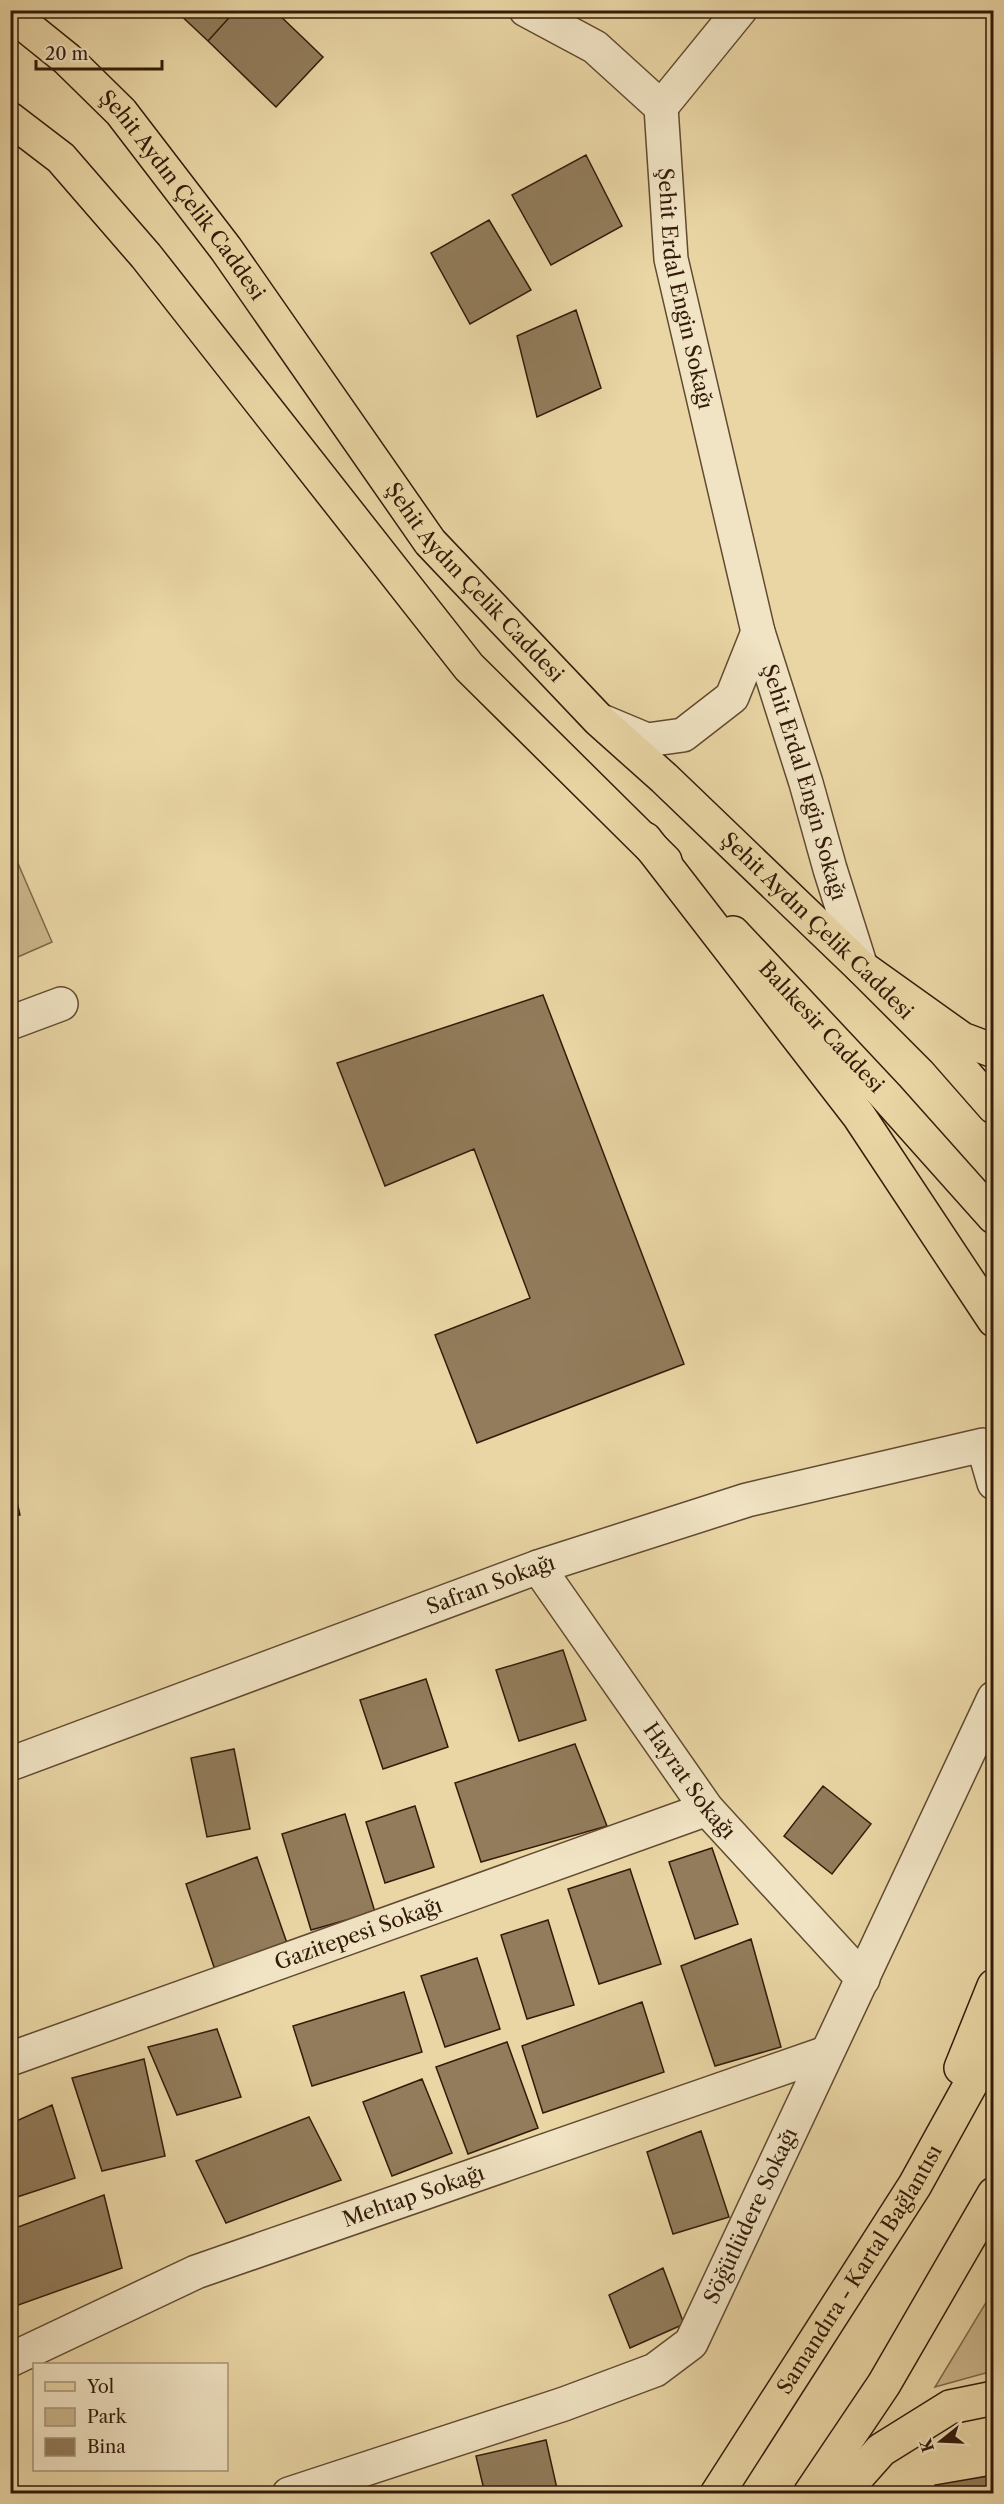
<svg xmlns="http://www.w3.org/2000/svg" width="1004" height="2504" font-family="'Libre Caslon Text',serif">
<style>
.green{fill:#cbb68b;stroke:#7f684a;stroke-width:1.5}
.building{fill:#927c5b;stroke:#331b0a;stroke-width:1.5}
.lines{fill:none;stroke-linecap:round;stroke-linejoin:round}
.minor-casing{stroke:#614a31;stroke-width:36}
.major-casing{stroke:#331b0a;stroke-width:36}
.highway-casing{stroke:#331b0a;stroke-width:36}
.minor{stroke:#f1e4c4;stroke-width:33}
.major{stroke:#ead6a5;stroke-width:33}
.highway{stroke:#ead6a5;stroke-width:33}
.labels{text-anchor:middle;stroke-width:6;stroke-linejoin:round;paint-order:stroke}
.street-label{font-size:21px;fill:#331b0a;stroke:#f1e4c4}
</style>
<rect width="100%" height="100%" fill="#ead6a5"/>
<filter id="stains"><feTurbulence type="fractalNoise" baseFrequency=".00333" numOctaves="4"/><feColorMatrix values="0 0 0 0 .2 0 0 0 0 .09 0 0 0 0 .02 0 0 0 .5 -.17"/></filter>
<radialGradient id="worn" r=".72"><stop offset=".6" stop-color="#630" stop-opacity="0"/><stop offset="1" stop-color="#630" stop-opacity=".3"/></radialGradient>
<path class="green" d="M10 845 52 942 11 960H10Z
M993 2290V2371L935 2387 990 2296Z"/>
<path class="building" d="M175 10H236L208 41Z
M236 10H274L323 57 276 107 208 41Z
M586 155 622 226 551 265 512 195Z
M489 220 531 290 470 324 431 253Z
M576 310 601 388 537 417 517 336Z
M543 995 684 1364 477 1443 435 1335 530 1298 474 1149 385 1186 337 1063Z
M10 1473 20 1515 10 1517Z
M563 1650 586 1720 519 1741 496 1670Z
M426 1679 448 1747 383 1769 360 1700Z
M575 1744 607 1826 481 1862 455 1783Z
M234 1749 250 1829 207 1837 191 1758Z
M823 1786 871 1824 832 1874 784 1836Z
M415 1806 434 1867 385 1883 366 1822Z
M345 1814 375 1912 311 1930 282 1834Z
M712 1848 738 1924 695 1939 669 1862Z
M257 1857 288 1946 215 1970 186 1884Z
M630 1869 661 1964 599 1984 568 1889Z
M548 1920 574 2005 527 2019 501 1935Z
M751 1939 781 2047 715 2066 681 1966Z
M477 1958 500 2029 445 2047 421 1976Z
M404 1992 422 2052 312 2086 293 2026Z
M642 2002 664 2072 543 2113 522 2046Z
M217 2029 241 2097 177 2115 148 2047Z
M507 2042 538 2128 468 2154 436 2067Z
M144 2059 165 2156 102 2171 72 2078Z
M422 2079 452 2153 392 2176 363 2102Z
M52 2105 75 2178 17 2197 10 2184V2132L14 2122Z
M309 2117 341 2180 226 2223 196 2161Z
M701 2131 729 2217 673 2234 647 2152Z
M104 2195 122 2268 10 2308V2230Z
M663 2268 684 2324 630 2348 609 2295Z
M546 2440 558 2493 485 2494 476 2456Z
M994 2475V2494H937L935 2485Z"/>
<g class="lines">
<defs>
<g id="minor">
<path id="s1" d="M526 10 595 47 661 107 671 259 758 632 806 783 830 869 861 967"/>
<path d="M661 107 740 10"/>
<path d="M604 722 647 740 683 735 732 697 758 632"/>
<path d="M10 1023 61 1004"/>
<path id="s2" d="M538 1567 707 1809 863 1979"/>
<path id="s3" d="M10 1764 538 1567 747 1500 983 1445 994 1483"/>
<path id="s4" d="M10 2059 707 1809"/>
<path id="s5" d="M10 2360 196 2272 826 2053"/>
<path id="s6" d="M289 2494 564 2404 655 2370 691 2343 994 1698"/>
</g>
<g id="major">
<path id="s7" d="M10 13 67 59 121 112 226 249 430 542 599 720 664 778 861 967 944 1050 994 1107"/>
<path d="M10 119 61 158 146 256 469 667 665 861"/>
<path id="s8" d="M733 933 886 1096 994 1217"/>
</g>
<g id="highway">
<path d="M645 839 859 1116 994 1320"/>
<path d="M861 967 962 1039 994 1051"/>
<path d="M961 2068 994 1986"/>
<path id="s9" d="M717 2494 915 2185 994 2042"/>
<path d="M810 2494 884 2384 994 2194"/>
<path d="M842 2494 881 2450 950 2407 994 2398"/>
</g>
</defs>
<use href="#minor" class="minor-casing"/>
<use href="#major" class="major-casing"/>
<use href="#highway" class="highway-casing"/>
<use href="#minor" class="minor"/>
<use href="#major" class="major"/>
<use href="#highway" class="highway"/>
</g>
<g class="labels">
<g class="street-label">
<text dy="7" stroke="none"><textPath href="#s7" startOffset="252">Şehit Aydın Çelik Caddesi</textPath></text>
<text dy="7" stroke="none"><textPath href="#s1" startOffset="351">Şehit Erdal Engin Sokağı</textPath></text>
<text dy="7" stroke="none"><textPath href="#s7" startOffset="738">Şehit Aydın Çelik Caddesi</textPath></text>
<text dy="7" stroke="none"><textPath href="#s1" startOffset="860">Şehit Erdal Engin Sokağı</textPath></text>
<text dy="7" stroke="none"><textPath href="#s7" startOffset="1224">Şehit Aydın Çelik Caddesi</textPath></text>
<text dy="7" stroke="none"><textPath href="#s8" startOffset="129">Balıkesir Caddesi</textPath></text>
<text dy="7" stroke="none"><textPath href="#s3" startOffset="513">Safran Sokağı</textPath></text>
<text dy="7" stroke="none"><textPath href="#s2" startOffset="262">Hayrat Sokağı</textPath></text>
<text dy="7" stroke="none"><textPath href="#s4" startOffset="370">Gazitepesi Sokağı</textPath></text>
<text dy="7" stroke="none"><textPath href="#s5" startOffset="436">Mehtap Sokağı</textPath></text>
<text dy="7" stroke="none"><textPath href="#s6" startOffset="572">Söğütlüdere Sokağı</textPath></text>
<text dy="7" stroke="none"><textPath href="#s9" startOffset="266">Samandıra - Kartal Bağlantısı</textPath></text>
</g>
</g>
<rect width="1004" height="2504" fill="none" stroke="#ead6a5" stroke-width="36"/>
<rect x="12" y="12" width="980" height="2480" fill="none" stroke="#331b0a" stroke-width="3"/>
<rect x="18" y="18" width="968" height="2468" fill="none" stroke="#331b0a" stroke-width="1.5"/>
<rect x="33" y="2363" width="195" height="108" fill="#f1e4c4" stroke="#a5947a" stroke-width="1.5"/>
<rect x="45" y="2382" width="30" height="9" fill="#ead6a5" stroke="#a5947a" stroke-width="1.5"/>
<text x="87" y="2393" font-size="18" fill="#331b0a">Yol</text>
<rect x="45" y="2408" width="30" height="18" fill="#cbb68b" stroke="#a5947a" stroke-width="1.5"/>
<text x="87" y="2423" font-size="18" fill="#331b0a">Park</text>
<rect x="45" y="2438" width="30" height="18" fill="#927c5b" stroke="#a5947a" stroke-width="1.5"/>
<text x="87" y="2453" font-size="18" fill="#331b0a">Bina</text>
<g transform="translate(941 2441) rotate(252)" stroke="#f1e4c4" stroke-width="4.5" paint-order="stroke">
<path d="M0-4.5L10 22L0 15L-10 22Z" fill="#331b0a"/>
<text y="-9" font-size="16" font-weight="bold" text-anchor="middle" fill="#331b0a">K</text>
</g>
<path d="M36 60v9h126v-9" fill="none" stroke="#331b0a" stroke-width="3"/>
<text x="45" y="60" font-size="18" fill="#331b0a" stroke="#f1e4c4" stroke-width="4.5" paint-order="stroke">20 m</text>
<rect width="100%" height="100%" filter="url(#stains)"/>
<rect width="100%" height="100%" fill="url(#worn)"/>
</svg>
